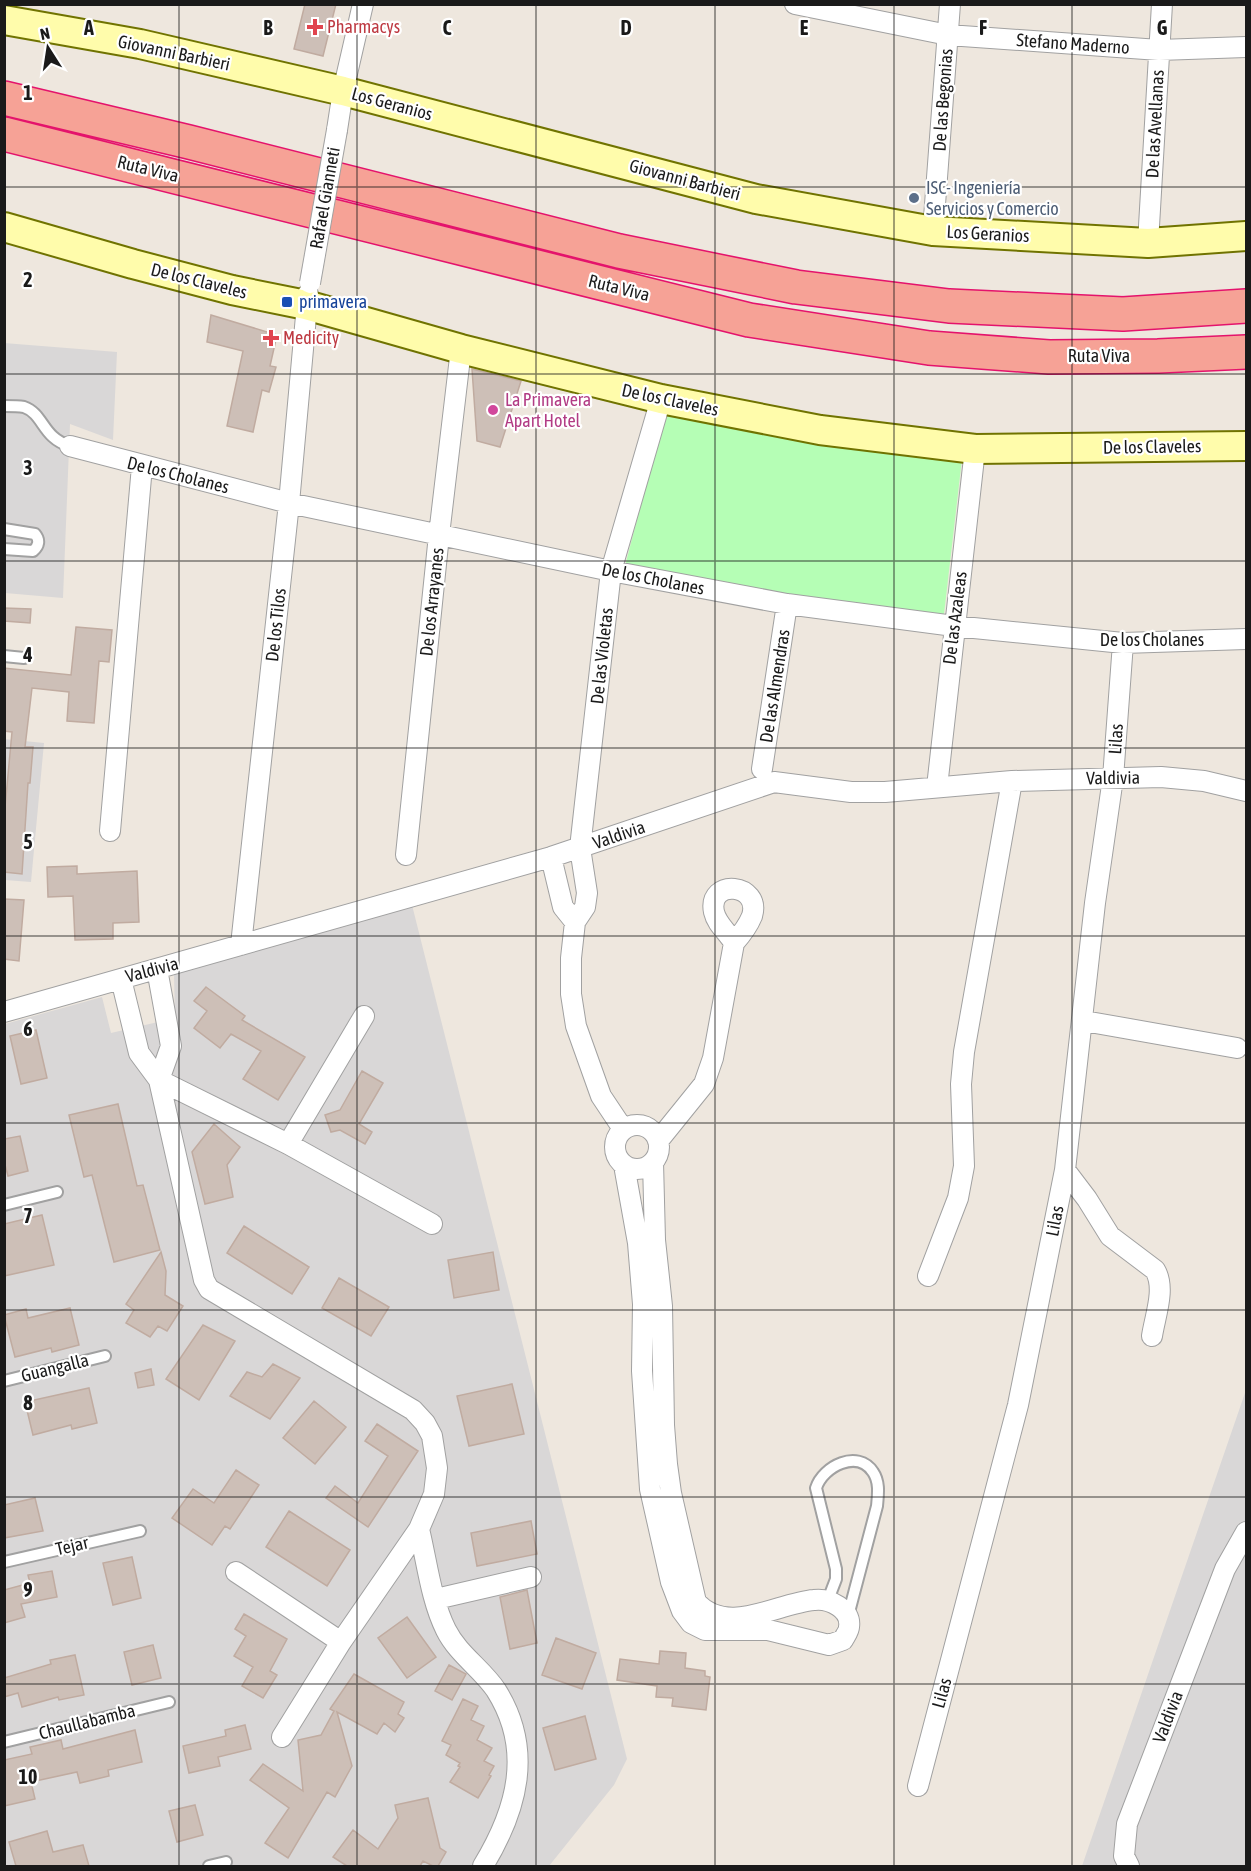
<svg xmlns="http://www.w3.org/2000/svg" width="1251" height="1871" font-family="'Asap Condensed',sans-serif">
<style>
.residential{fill:#d9d7d7}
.park{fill:#b5feb5}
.building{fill:#cdbfb7;stroke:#c0aba0;stroke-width:1.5}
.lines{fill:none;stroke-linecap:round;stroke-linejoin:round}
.service-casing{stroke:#a1a1a1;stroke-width:14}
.minor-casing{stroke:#a1a1a1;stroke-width:22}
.secondary-casing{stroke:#707300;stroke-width:32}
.trunk-casing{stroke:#e4136c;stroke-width:36}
.service{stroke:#fff;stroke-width:10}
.minor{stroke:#fff;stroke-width:20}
.secondary{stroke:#fffcab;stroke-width:28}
.trunk{stroke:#f6a296;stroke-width:33}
.minor-bridge-casing{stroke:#a1a1a1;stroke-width:22;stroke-linecap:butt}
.minor-bridge{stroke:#fff;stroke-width:20}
.grid{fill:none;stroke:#1a1a1a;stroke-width:1.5;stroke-opacity:0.55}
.health-dot{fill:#e0444e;stroke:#fff;stroke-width:2}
.service-dot{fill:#5c6f8a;stroke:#fff;stroke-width:2}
.transit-dot{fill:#1a4fb4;stroke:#fff;stroke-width:2}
.hotel-dot{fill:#d1479c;stroke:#fff;stroke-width:2}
.labels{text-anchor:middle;stroke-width:4.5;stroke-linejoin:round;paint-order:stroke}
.health-label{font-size:18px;fill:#be3a42;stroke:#fff;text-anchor:start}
.street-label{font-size:18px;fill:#1a1a1a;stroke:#fff}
.service-label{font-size:18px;fill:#4e5e75;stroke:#fff;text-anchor:start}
.transit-label{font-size:18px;fill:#164399;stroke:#fff;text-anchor:start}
.hotel-label{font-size:18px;fill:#b23c85;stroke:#fff;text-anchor:start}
.grid-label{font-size:20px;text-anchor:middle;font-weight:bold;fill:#1a1a1a;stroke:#fff;stroke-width:4.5;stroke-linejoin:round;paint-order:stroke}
</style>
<rect width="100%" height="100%" fill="#eee7de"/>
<path class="residential" d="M4 343 117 352 113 440 70 424 63 598 5 593Z
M4 739 44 743 31 882 5 880Z
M412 905 627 1759 614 1785 549 1866H5V1024L102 997 111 1033 175 1018 174 973Z
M1246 1390V1866H1082Z"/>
<path class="park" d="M665 411 962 459 944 614 788 596 625 566Z"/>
<path class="building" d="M305 4H336L323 56 294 49Z
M211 315 277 335 270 366 276 367 269 392 262 390 253 432 227 426 243 351 207 342Z
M472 369 521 381 500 447 477 441Z
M4 608 31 609 30 623 4 621Z
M76 627 112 630 109 662 99 661 94 723 67 721 69 692 32 688 25 747H33L30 783H28L22 874 4 872V818L12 732 4 731V668L71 675Z
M77 866V874L137 871 139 922 113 923V939L75 940 73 896 48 897 47 867Z
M4 899 24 900 19 961 4 959Z
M206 987 245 1016 242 1020 305 1057 278 1100 243 1079 261 1051 231 1034 220 1048 194 1028 207 1011 194 1001Z
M36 1030 47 1078 21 1084 10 1036Z
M362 1071 383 1083 359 1124 372 1132 365 1144 340 1130 331 1132 325 1115 340 1110Z
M118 1104 137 1186 143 1185 160 1250 114 1262 92 1175 84 1177 69 1115Z
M214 1124 240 1147 227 1165 233 1197 205 1204 192 1152Z
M20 1136 28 1171 8 1176 4 1161V1139Z
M42 1215 54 1265 4 1276V1224Z
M244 1226 309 1267 292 1294 227 1253Z
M161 1252 166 1271 165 1295 183 1306 167 1331 158 1326 150 1337 126 1323 134 1310 126 1304Z
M493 1252 499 1290 454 1298 448 1260Z
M339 1278 389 1307 371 1336 322 1308Z
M70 1308 79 1345 52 1352 51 1348 15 1357 4 1315 26 1309 28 1318Z
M203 1325 235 1341 199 1400 166 1379Z
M273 1364 300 1378 270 1419 230 1396 247 1372 262 1377Z
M151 1369 154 1385 138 1388 135 1373Z
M512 1384 524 1434 469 1446 457 1396Z
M89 1388 97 1423 72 1429 71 1425 33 1435 25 1402Z
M314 1401 346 1427 315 1464 283 1438Z
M377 1424 418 1451 368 1527 326 1498 335 1486 358 1503 388 1456 365 1441Z
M236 1470 259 1485 230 1529 225 1526 212 1545 172 1518 193 1489 214 1503Z
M35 1498 43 1531 4 1538V1505Z
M289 1511 350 1550 327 1586 266 1547Z
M531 1521 537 1554 477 1566 471 1533Z
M132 1557 141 1598 113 1605 103 1563Z
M52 1571 57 1597 21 1604 25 1617 4 1623V1590L30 1583 28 1575Z
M527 1590 537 1643 510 1649 500 1597Z
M244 1614 287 1639 270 1671 277 1675 263 1698 242 1686 253 1667 234 1656 246 1636 235 1629Z
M407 1617 436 1657 407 1678 378 1638Z
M556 1638 596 1653 582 1689 542 1675Z
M153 1645 161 1678 132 1685 124 1652Z
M660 1651 686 1653 685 1668 705 1671V1676L710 1677 706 1710 672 1706 673 1698 656 1697 657 1686 617 1680 620 1659 659 1664Z
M75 1655 84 1695 59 1700 58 1697 22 1707 18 1693 4 1697V1678L51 1664 50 1660Z
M449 1665 466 1674 452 1700 435 1691Z
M354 1674 404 1702 398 1714 404 1718 395 1732 384 1723 377 1734 337 1712 352 1766 335 1797 327 1792 288 1858 265 1843 289 1808 250 1780 263 1764 303 1791 298 1740 321 1735 334 1711 330 1709Z
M463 1699 478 1706 471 1720 484 1726 477 1740 492 1748 484 1761 494 1766 489 1775 491 1776 478 1798 450 1782 460 1767 458 1766 460 1763 446 1755 451 1745 442 1741Z
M585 1716 596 1759 555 1770 543 1728Z
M245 1725 251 1749 218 1757 220 1766 189 1773 183 1746 226 1736 225 1730Z
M135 1730 142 1762 108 1770 109 1776 80 1783 77 1772 31 1782 35 1799 4 1806V1760L32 1754 30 1747 61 1740 63 1749Z
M428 1798 440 1848 446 1852 438 1866H433L423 1861 420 1866H347L333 1857 353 1830 378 1849 398 1818 395 1805Z
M195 1805 203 1835 177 1842 169 1811Z
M47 1831 53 1852 83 1845 89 1866H16L9 1842Z"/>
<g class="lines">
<defs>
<path id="service" d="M4 406C10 406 18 406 24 407 44 414 42 438 70 446
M4 529 35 534C40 540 39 546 33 551L4 549
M4 656 24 658
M4 1205 57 1192
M4 1381 105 1356
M4 1562 140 1531
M828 1600 836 1579V1569L816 1488C823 1466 858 1449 873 1472 880 1482 878 1495 877 1506L848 1616
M4 1742 169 1702
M209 1866 226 1862"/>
<path id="minor" d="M795 4 948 35 1159 50 1246 47
M337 130 343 91 363 4
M933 231 950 4
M1148 243 1162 4
M70 446 289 503 611 571 787 604 954 626 1123 643 1246 639
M762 769 787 604
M937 787 975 449
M110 831 142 466
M406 855 439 535 461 349
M551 857 563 907 575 922
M241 945 289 503 308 294
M157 969 171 1046 159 1080
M121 979 139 1053 159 1080 204 1280 209 1289 413 1410 425 1423 432 1436 437 1468 434 1494 419 1529 341 1642 282 1737
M4 1012 551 857 774 782 851 792H885L1012 781 1161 777 1204 781 1246 791
M1084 1021 1237 1048
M159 1080 288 1144 432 1224
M615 1147a22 22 0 1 1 44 0a22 22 0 1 1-44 0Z
M623 1129 601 1096 576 1026 571 994V958L575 922 585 907 587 893 580 848 611 571 661 399
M658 1141 704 1084 713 1058 734 943C741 935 748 926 752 916 762 883 707 878 714 912 717 925 728 932 734 943
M288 1144 364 1016
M624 1165 638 1243 643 1304 642 1371 650 1489 671 1582 682 1611 691 1623 705 1630H768L829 1645 843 1640C845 1636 849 1631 849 1627 852 1609 829 1598 814 1600 777 1603 727 1637 696 1602L671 1493 667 1464 664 1425 662 1306 655 1240 653 1162
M1065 1170 1087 1199 1110 1236 1155 1270C1166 1288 1155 1316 1152 1336
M928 1276 958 1198 964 1166 961 1084 964 1052 1012 781
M419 1529C427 1562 431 1600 446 1630 458 1654 482 1669 496 1690 534 1750 517 1810 483 1866
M236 1572 341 1642
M436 1599 531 1577
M918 1786 1018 1405 1065 1170 1095 903 1113 778 1123 643
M1129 1866 1124 1856 1127 1824 1225 1569 1246 1532"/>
<path id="secondary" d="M4 20 140 44 343 91 756 199 933 231 1148 243 1246 236
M4 227 133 264 232 290 306 305 461 349 661 399 820 430 975 449 1246 446"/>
<path id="trunk" d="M4 98 189 142 619 251 796 287 949 306 1123 314 1246 306
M4 134 749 320 929 348 1049 357 1158 356 1246 352"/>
</defs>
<use href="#service" class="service-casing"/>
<use href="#minor" class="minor-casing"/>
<use href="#secondary" class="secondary-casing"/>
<use href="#trunk" class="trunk-casing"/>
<use href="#service" class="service"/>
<use href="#minor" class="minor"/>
<use href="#secondary" class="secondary"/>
<use href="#trunk" class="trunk"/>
<defs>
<path id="minor-bridge" d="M310 283 337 130"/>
</defs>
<use href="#minor-bridge" class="minor-bridge-casing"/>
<use href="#minor-bridge" class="minor-bridge"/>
</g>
<path class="grid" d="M179 4V1866M357 4V1866M536 4V1866M715 4V1866M894 4V1866M1072 4V1866M4 187H1246M4 374H1246M4 561H1246M4 748H1246M4 936H1246M4 1123H1246M4 1310H1246M4 1497H1246M4 1684H1246"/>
<g class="health-dot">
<path d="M312 18h6v6h6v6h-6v6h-6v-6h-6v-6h6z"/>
<path d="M268 329h6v6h6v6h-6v6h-6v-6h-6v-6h6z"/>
</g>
<circle class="service-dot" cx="914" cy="198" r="6"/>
<rect class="transit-dot" x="281" y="296" width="12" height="12" rx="3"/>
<circle class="hotel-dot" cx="493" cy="410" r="6"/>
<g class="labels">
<g class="health-label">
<text x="327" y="33">Pharmacys</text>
<text x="283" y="344">Medicity</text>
</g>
<g class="street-label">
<text transform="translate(1073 44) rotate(4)" y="6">Stefano Maderno</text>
<text transform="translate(174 53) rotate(12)" y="6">Giovanni Barbieri</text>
<text transform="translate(943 100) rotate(-86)" y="6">De las Begonias</text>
<text transform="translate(392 104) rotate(15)" y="6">Los Geranios</text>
<text transform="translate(1155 124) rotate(-87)" y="6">De las Avellanas</text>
<text transform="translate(148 169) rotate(14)" y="6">Ruta Viva</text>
<text transform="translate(685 180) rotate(15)" y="6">Giovanni Barbieri</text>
<text transform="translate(325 198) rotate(-80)" y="6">Rafael Gianneti</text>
<text transform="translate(988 234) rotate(3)" y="6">Los Geranios</text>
<text transform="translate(199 281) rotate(14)" y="6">De los Claveles</text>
<text transform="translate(619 288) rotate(14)" y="6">Ruta Viva</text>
<text x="1099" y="362">Ruta Viva</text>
<text transform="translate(670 400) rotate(12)" y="6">De los Claveles</text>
<text transform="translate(1152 447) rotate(-1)" y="6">De los Claveles</text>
<text transform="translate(178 475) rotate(14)" y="6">De los Cholanes</text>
<text transform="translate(653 579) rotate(11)" y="6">De los Cholanes</text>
<text transform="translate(432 602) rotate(-84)" y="6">De los Arrayanes</text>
<text transform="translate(955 618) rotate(-83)" y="6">De las Azaleas</text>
<text transform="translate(276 625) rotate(-84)" y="6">De los Tilos</text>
<text x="1152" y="646">De los Cholanes</text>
<text transform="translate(602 656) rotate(-84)" y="6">De las Violetas</text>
<text transform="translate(775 686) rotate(-81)" y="6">De las Almendras</text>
<text transform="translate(1116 739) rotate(-86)" y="6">Lilas</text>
<text transform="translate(1113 778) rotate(-1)" y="6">Valdivia</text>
<text transform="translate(619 835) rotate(-19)" y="6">Valdivia</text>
<text transform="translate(152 970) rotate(-15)" y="6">Valdivia</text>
<text transform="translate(1055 1221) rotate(-79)" y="6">Lilas</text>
<text transform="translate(55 1368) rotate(-14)" y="6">Guangalla</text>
<text transform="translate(72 1546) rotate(-13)" y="6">Tejar</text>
<text transform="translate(942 1693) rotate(-75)" y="6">Lilas</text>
<text transform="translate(1168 1717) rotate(-69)" y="6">Valdivia</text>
<text transform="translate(87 1722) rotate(-14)" y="6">Chaullabamba</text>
</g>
<g class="service-label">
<text x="926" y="194">ISC- Ingeniería<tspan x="926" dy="21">Servicios y Comercio</tspan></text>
</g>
<g class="transit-label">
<text x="299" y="308">primavera</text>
</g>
<g class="hotel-label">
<text x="505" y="406">La Primavera<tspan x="505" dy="21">Apart Hotel</tspan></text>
</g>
</g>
<g class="grid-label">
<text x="89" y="35">A</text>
<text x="268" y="35">B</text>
<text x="447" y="35">C</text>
<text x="626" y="35">D</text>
<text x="804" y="35">E</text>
<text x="983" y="35">F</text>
<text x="1162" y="35">G</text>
<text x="28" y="100">1</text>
<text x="28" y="287">2</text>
<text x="28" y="475">3</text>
<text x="28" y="662">4</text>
<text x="28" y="849">5</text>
<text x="28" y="1036">6</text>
<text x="28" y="1223">7</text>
<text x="28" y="1410">8</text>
<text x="28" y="1597">9</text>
<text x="28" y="1784">10</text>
</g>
<rect width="1251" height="1871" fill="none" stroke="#1a1a1a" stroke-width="12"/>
<g transform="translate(48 48) rotate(348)" stroke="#ffffff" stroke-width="4.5" paint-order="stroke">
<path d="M0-4.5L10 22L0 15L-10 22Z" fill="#1a1a1a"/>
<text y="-9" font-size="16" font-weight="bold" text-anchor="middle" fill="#1a1a1a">N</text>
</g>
</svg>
